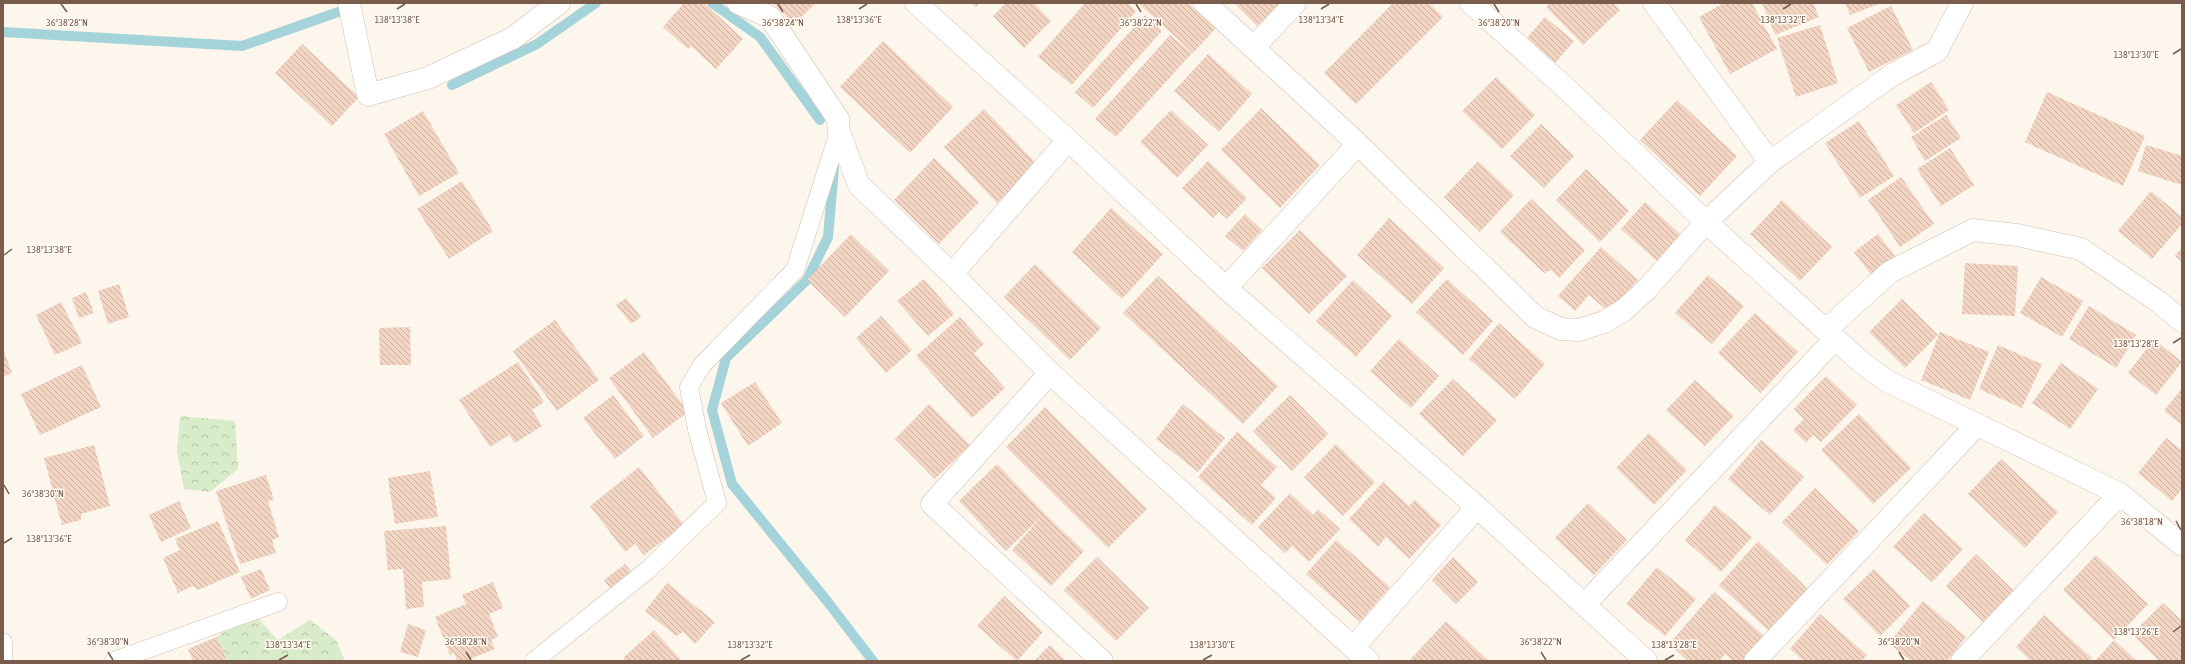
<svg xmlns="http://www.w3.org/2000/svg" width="2185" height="664" font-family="'Asap Condensed',sans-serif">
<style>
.forest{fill:url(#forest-crowns)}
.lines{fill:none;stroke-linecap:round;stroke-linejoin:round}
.stream{stroke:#a5d3da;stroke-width:10}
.building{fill:url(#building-back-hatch)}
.lane-casing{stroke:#d1beb0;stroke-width:19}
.street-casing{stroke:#d1beb0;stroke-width:23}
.secondary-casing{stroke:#d6c0b0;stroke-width:23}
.lane{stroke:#fff;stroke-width:18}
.street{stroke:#fff;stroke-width:22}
.secondary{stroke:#fff;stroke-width:22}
.ticks{fill:none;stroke:#7a5c4d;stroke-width:1.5}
.ticks-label{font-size:10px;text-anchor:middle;fill:#7a5c4d;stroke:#fffaf3;stroke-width:3;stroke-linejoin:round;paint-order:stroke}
</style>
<defs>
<pattern id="forest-crowns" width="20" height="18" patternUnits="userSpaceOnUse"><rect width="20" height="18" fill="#d8ecc9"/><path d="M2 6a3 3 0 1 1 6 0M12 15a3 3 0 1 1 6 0" fill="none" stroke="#b4c2a5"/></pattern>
<pattern id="building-back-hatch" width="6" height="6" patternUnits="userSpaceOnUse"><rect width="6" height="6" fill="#f3d5c3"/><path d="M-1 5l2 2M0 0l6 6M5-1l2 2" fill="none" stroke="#cab0a1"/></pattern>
</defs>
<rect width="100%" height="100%" fill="#fdf6ec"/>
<path class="forest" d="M180 416 235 421 238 469 210 492 184 489 177 452Z
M251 611 278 640 310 620 336 640 345 661H227L217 637Z"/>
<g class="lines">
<path class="stream" d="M712 3 760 37 820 120
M3 32 242 46 338 12
M452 85 537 44 596 3
M834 168 828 237 807 280 726 358 712 410 732 484 827 601 873 661"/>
</g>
<path class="building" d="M684 3H704L743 39 716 69 691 46 688 49 663 27Z
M773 3H816L794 24Z
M971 3H980L976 7Z
M1006 3H1034L1051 21 1024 48 993 16Z
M1085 3H1127L1136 11 1072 85 1038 57Z
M1138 3H1188L1216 28 1193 53Z
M1234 3H1281L1257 26Z
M1393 3H1429L1443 17 1356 104 1324 73Z
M1550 3H1613L1620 10 1583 45 1546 7Z
M1724 3H1752L1777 49 1730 74 1699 17Z
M1762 3H1813L1819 17 1775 35Z
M1845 3H1881L1850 15Z
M1891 6 1913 50 1869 72 1847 28Z
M1145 15 1162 31 1093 108 1075 92Z
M1545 17 1574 41 1555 63 1527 38Z
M1820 25 1838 83 1796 97 1777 38Z
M1170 35 1192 53 1116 137 1095 119Z
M883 41 953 107 910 153 840 87Z
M302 44 359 97 332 126 275 73Z
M1208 54 1252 94 1219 132 1174 91Z
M1496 77 1535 115 1502 149 1462 111Z
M1931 82 1949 110 1914 133 1896 105Z
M2047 92 2145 136 2123 186 2025 142Z
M1677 100 1737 156 1700 196 1640 140Z
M1261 108 1320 165 1280 208 1221 150Z
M984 109 1037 164 997 203 944 147Z
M1171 110 1208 145 1177 178 1140 142Z
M423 111 459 173 419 196 384 134Z
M1946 115 1961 138 1925 161 1911 137Z
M1859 121 1894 176 1860 198 1825 143Z
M1541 124 1574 156 1544 188 1510 156Z
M2146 145 2182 156V185L2138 171Z
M1950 148 1974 185 1941 206 1917 169Z
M934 158 979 202 939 244 894 200Z
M1208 161 1247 198 1227 219 1219 212 1213 218 1182 188Z
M1478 161 1514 195 1480 232 1444 197Z
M1586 169 1629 211 1600 242 1556 200Z
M1901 177 1934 224 1900 247 1868 200Z
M462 181 493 231 449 259 417 209Z
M2151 191 2182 217V224L2152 259 2118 231Z
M1531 199 1585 250 1559 278 1551 270 1544 273 1500 232Z
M1782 200 1832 247 1800 281 1750 234Z
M1645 202 1681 235 1657 261 1621 229Z
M1111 208 1163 254 1122 299 1072 252Z
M1245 214 1262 230 1243 251 1225 236Z
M1389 218 1444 268 1412 304 1357 255Z
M1300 230 1347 276 1309 314 1262 268Z
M851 234 889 271 845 317 807 280Z
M1878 234 1895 256 1871 275 1854 252Z
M1601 247 1638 280 1609 312 1589 295 1575 311 1558 296Z
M2182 247V262L2175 256Z
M1965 263 2018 266 2015 316 1962 314Z
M1035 264 1101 328 1070 360 1004 297Z
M1708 275 1744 306 1712 344 1675 313Z
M1158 276 1278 386 1243 424 1123 313Z
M2041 277 2083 301 2062 337 2020 313Z
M924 279 954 314 928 336 897 301Z
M1447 279 1493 321 1463 355 1416 312Z
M1353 280 1392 316 1356 357 1316 321Z
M119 284 129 317 108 324 98 291Z
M86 292 94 313 79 318 72 298Z
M626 298 641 317 631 324 616 305Z
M1902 299 1938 335 1905 368 1869 332Z
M61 302 82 343 55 355 36 315Z
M2089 306 2136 335 2116 368 2069 339Z
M1755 313 1798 352 1761 393 1718 353Z
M881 316 912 350 886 373 856 338Z
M960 317 984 344 974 353 1005 388 972 418 916 356Z
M555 320 599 380 557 411 513 351Z
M1499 323 1545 364 1515 399 1469 359Z
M410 327 411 365H380L379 328Z
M1940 332 1989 352 1970 400 1921 380Z
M1399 339 1439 376 1411 408 1370 371Z
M2154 339 2182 362 2156 395 2128 373Z
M1998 345 2042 364 2022 408 1979 389Z
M3 349 12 373 3 377Z
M644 352 688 412 653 438 609 378Z
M518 362 544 402 532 410 542 426 515 443 509 435 490 447 459 400Z
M2061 363 2098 389 2070 429 2032 403Z
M82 365 101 407 40 435 21 394Z
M1826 376 1857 405 1821 442 1813 435 1806 443 1793 430 1804 419 1794 409Z
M1453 379 1497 420 1463 456 1419 414Z
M1695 380 1734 416 1705 446 1666 410Z
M755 382 782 423 748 446 721 403Z
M2182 388V425L2164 411Z
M613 395 644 436 615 459 583 418Z
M1290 395 1328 434 1292 471 1253 431Z
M929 404 970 445 935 479 895 439Z
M1183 404 1225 438 1198 472 1156 439Z
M1045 407 1147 509 1108 548 1006 447Z
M1859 414 1911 468 1873 504 1821 450Z
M1237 432 1277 467 1261 485 1276 498 1252 525 1198 477Z
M1649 433 1687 470 1654 505 1616 468Z
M2166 438 2182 450V489L2172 501 2138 473Z
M1761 440 1804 477 1770 515 1728 479Z
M1336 444 1375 482 1343 516 1304 477Z
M94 445 110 506 81 514V520L62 525 44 458Z
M2001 459 2058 512 2025 548 1968 494Z
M997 464 1045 514 1084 551 1051 586 1012 550 1041 517 1006 551 959 501Z
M639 467 684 525 644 555 635 544 625 552 590 506Z
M430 471 438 517 395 524 388 478Z
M266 475 274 500 268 501 279 537 272 540 276 553 240 564 216 491Z
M1383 482 1409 506 1415 500 1441 525 1409 559 1386 537 1378 547 1349 519Z
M1815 488 1859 531 1827 565 1782 522Z
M1290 493 1313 515 1318 509 1340 529 1309 562 1292 546 1285 553 1258 527Z
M179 501 191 528 161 542 149 515Z
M1588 503 1627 540 1594 575 1555 538Z
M1715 505 1752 537 1721 572 1685 540Z
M1924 513 1963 549 1932 582 1893 547Z
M218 521 240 572 198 590 193 586 178 593 163 558 180 550 175 539Z
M446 526 451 579 422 582 424 607 406 609 403 569 388 570 384 531Z
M1336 540 1390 587 1360 622 1306 574Z
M1758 541 1808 589 1769 631 1719 585Z
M1976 554 2014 591 1983 622 1946 586Z
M2096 555 2148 604 2114 640 2063 590Z
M1097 557 1149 608 1116 641 1064 590Z
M1453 557 1478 582 1456 604 1432 580Z
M625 564 634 575 613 592 604 580Z
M1657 567 1696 599 1665 636 1626 604Z
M261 569 270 590 251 599 241 577Z
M1874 569 1910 606 1880 636 1843 599Z
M493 582 503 608 489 614 498 637 491 640 495 649 465 661H457L454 653 450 655 435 617 466 604 462 595Z
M667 583 715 622 695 644 683 632 676 636 645 611Z
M1714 592 1764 636 1742 661H1733L1725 654 1719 661H1688L1669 644Z
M1004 596 1043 632 1017 661 977 626Z
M1923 601 1966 637 1947 661H1911L1889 643Z
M2163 603 2182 621V661H2159L2132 634Z
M1820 614 1867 655 1862 661H1804L1790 649Z
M2044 615 2092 658 2089 661H2031L2016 647Z
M1446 621 1489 661H1409Z
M408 624 426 630 418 657 400 652Z
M654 630 682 661H626L623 658Z
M217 637 227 661H193L188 649Z
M2114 640 2137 661H2095Z
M1050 645 1066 661H1034Z"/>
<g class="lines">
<defs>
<path id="lane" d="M3 642V661
M114 661 278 602
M534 661 649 569 717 503 697 429 689 387 702 365 795 270 839 132"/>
<path id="street" d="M349 3 368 95 428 78 513 38 559 3
M738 3 770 17 838 119 839 132 859 185 952 274
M1205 3 1358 144 1535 317 1561 329 1579 330 1604 322 1624 310 1647 289 1706 222 1770 162 1892 75 1937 51 1962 3
M1471 3 1570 92 1706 222 1861 362 1887 381 2120 494 2182 545
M1654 3 1770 162
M1254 47 1295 3
M1068 140 952 274 1050 373 932 504 1102 661
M1226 288 1358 144
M1827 329 1890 272 1973 230 2017 235 2081 249 2159 302 2182 321
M1050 373 1368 661
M1585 604 1835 339
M1353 648 1477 507
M1755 661 1977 425
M1962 661 2120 494"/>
<path id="secondary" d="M916 3 1068 140 1226 288 1477 507 1646 661"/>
</defs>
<use href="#lane" class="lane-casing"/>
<use href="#street" class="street-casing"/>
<use href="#secondary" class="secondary-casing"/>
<use href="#lane" class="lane"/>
<use href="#street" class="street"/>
<use href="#secondary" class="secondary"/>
</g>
<path class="ticks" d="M61 4 67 12M778 4 783 12M1136 4 1141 12M1494 4 1499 12M397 9 405 4M859 9 867 4M1321 9 1329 4M1783 9 1791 4M2173 54 2181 49M4 255 12 249M2173 343 2181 338M4 485 9 494M2176 521 2181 530M4 543 12 538M2173 632 2181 626M108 652 113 660M466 652 471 660M1541 652 1546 660M1899 652 1904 660M279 660 288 655M741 660 750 655M1203 660 1212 655M1665 660 1674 655"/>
<g class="ticks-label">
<text x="1783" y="23">138°13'32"E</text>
<text x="397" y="23">138°13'38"E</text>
<text x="859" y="23">138°13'36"E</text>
<text x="1321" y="23">138°13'34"E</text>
<text x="1141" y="26">36°38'22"N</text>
<text x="67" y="26">36°38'28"N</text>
<text x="783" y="26">36°38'24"N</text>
<text x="1499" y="26">36°38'20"N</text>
<text x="2136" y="58">138°13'30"E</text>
<text x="49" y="253">138°13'38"E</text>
<text x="2136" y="347">138°13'28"E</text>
<text x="43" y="497">36°38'30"N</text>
<text x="2142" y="525">36°38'18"N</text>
<text x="49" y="542">138°13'36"E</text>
<text x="2136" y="635">138°13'26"E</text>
<text x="108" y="645">36°38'30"N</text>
<text x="466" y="645">36°38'28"N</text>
<text x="1541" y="645">36°38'22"N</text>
<text x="1899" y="645">36°38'20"N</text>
<text x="288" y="648">138°13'34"E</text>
<text x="750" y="648">138°13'32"E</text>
<text x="1212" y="648">138°13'30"E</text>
<text x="1674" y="648">138°13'28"E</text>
</g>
<rect width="2185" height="664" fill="none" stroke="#7a5c4d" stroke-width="8"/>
</svg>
